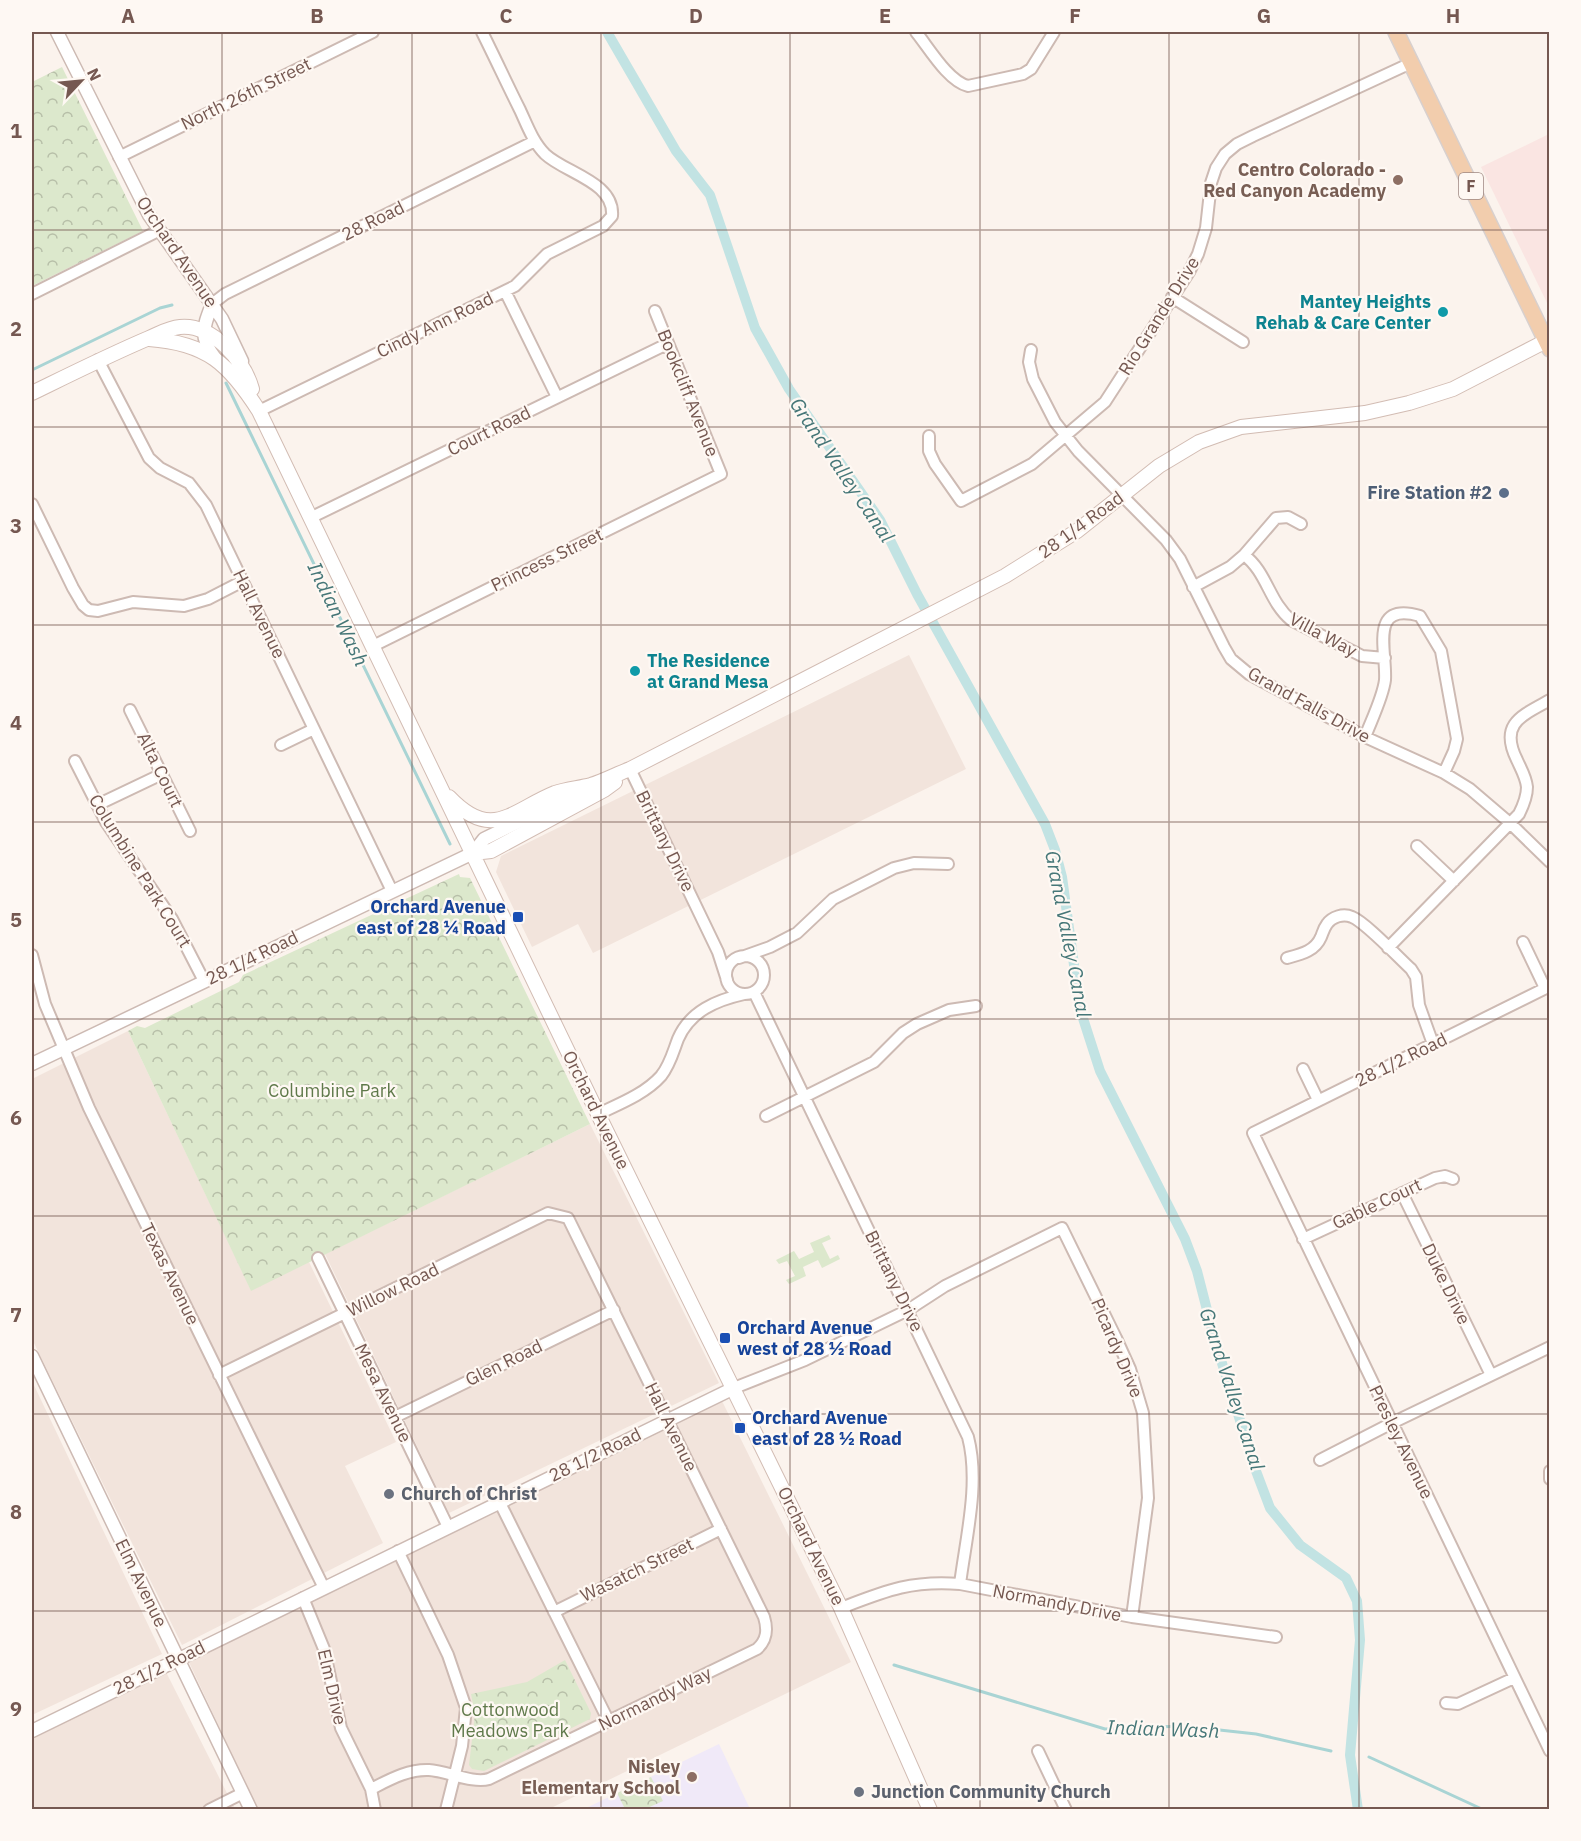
<svg xmlns="http://www.w3.org/2000/svg" width="1581" height="1841" font-family="'IBM Plex Sans',sans-serif">
<style>
.residential{fill:#f2e4dc}
.commercial{fill:#fae5e2}
.education{fill:#f0e9f8}
.grass{fill:#dce8cc}
.park{fill:url(#park-crowns)}
.lines{fill:none;stroke-linecap:round;stroke-linejoin:round}
.stream{stroke:#a9d4d4;stroke-width:3}
.canal{stroke:#c2e3e3;stroke-width:10}
.minor-casing{stroke:#cdbab3;stroke-width:14}
.tertiary-casing{stroke:#cdbab3;stroke-width:15}
.secondary-casing{stroke:#d2bcb3;stroke-width:16}
.primary-casing{stroke:#d8d0ce;stroke-width:18}
.minor{stroke:#fff;stroke-width:10}
.tertiary{stroke:#fff;stroke-width:12}
.secondary{stroke:#fff;stroke-width:14}
.primary{stroke:#f2cdad;stroke-width:15}
.grid{fill:none;stroke:#755851;stroke-width:1.5;stroke-opacity:0.55}
.education-dot{fill:#8d6e63;stroke:#fef8f3;stroke-width:2}
.culture-dot{fill:#0f9aa8;stroke:#fef8f3;stroke-width:2}
.service-dot{fill:#5c6f8a;stroke:#fef8f3;stroke-width:2}
.transit-dot{fill:#1a4fb4;stroke:#fef8f3;stroke-width:2}
.worship-dot{fill:#6b7280;stroke:#fef8f3;stroke-width:2}
.labels{text-anchor:middle;stroke-width:4.5;stroke-linejoin:round;paint-order:stroke}
.shield{fill:#fef8f3;stroke:#9e8882;stroke-width:1.5}
.shield-label{font-size:16px;font-weight:bold;fill:#755851}
.street-label{font-size:18px;fill:#755851;stroke:#fef8f3}
.education-label{font-size:18px;font-weight:bold;fill:#785e54;stroke:#fef8f3;text-anchor:end}
.culture-label{font-size:18px;font-weight:bold;fill:#0d838f;stroke:#fef8f3;text-anchor:end}
.service-label{font-size:18px;font-weight:bold;fill:#4e5e75;stroke:#fef8f3;text-anchor:end}
.transit-label{font-size:18px;font-weight:bold;fill:#164399;stroke:#fef8f3;text-anchor:start}
.park-label{font-size:18px;fill:#5f794a;stroke:#fef8f3}
.worship-label{font-size:18px;font-weight:bold;fill:#5b616d;stroke:#fef8f3;text-anchor:start}
.water-label{font-size:20px;font-style:italic;fill:#467778;stroke:#fef8f3}
.neatline{fill:none;stroke:#755851;stroke-width:2}
.grid-label{font-size:20px;text-anchor:middle;font-weight:bold;fill:#755851}
</style>
<defs>
<pattern id="park-crowns" width="20" height="18" patternUnits="userSpaceOnUse" patternTransform="scale(1.5)"><rect width="20" height="18" fill="#dce8cc"/><path d="M2 6a3 3 0 1 1 6 0M12 15a3 3 0 1 1 6 0" fill="none" stroke="#b7bfa8"/></pattern>
</defs>
<rect width="100%" height="100%" fill="#fbf3ed"/>
<path class="residential" d="M909 655 966 769 593 953 578 924 532 947 496 872 501 856Z
M128 1031 251 1290 309 1262 396 1442 345 1466 383 1543 182 1645 32 1339V1079Z
M590 1124 719 1383 449 1513 325 1254Z
M32 1381 162 1654 32 1715Z
M722 1401 851 1662 549 1809 258 1810 188 1660Z
M166 1672 235 1809 32 1810V1738Z"/>
<path class="commercial" d="M1549 134V307L1481 167Z"/>
<path class="education" d="M719 1744 750 1809 582 1810Z"/>
<path class="grass" d="M829 1235 831 1239 822 1243 830 1259 838 1255 840 1259 822 1268 818 1260 803 1267 806 1276 789 1284 786 1280 795 1276 787 1261 779 1264 776 1260 794 1251 799 1259 814 1252 810 1243Z"/>
<path class="park" d="M62 67 143 231 32 286V82Z
M459 874 460 877 470 878 590 1124 251 1291 128 1031 137 1026 145 1028 239 982 243 975Z
M565 1660 591 1713 590 1719 484 1771 472 1769 469 1765 475 1714 471 1694 527 1682Z
M651 1777 663 1801 645 1809H625L617 1793Z"/>
<g class="lines">
<path class="stream" d="M32 370 160 308 172 305
M226 383 450 844
M894 1665 1105 1729 1183 1726 1256 1734 1331 1751
M1369 1757 1484 1810"/>
<path class="canal" d="M607 32 676 151 710 195 755 328 789 389 880 520 917 594 1045 824 1055 850 1062 877 1080 1009 1100 1071 1185 1239 1197 1271 1215 1341 1256 1471 1270 1508 1300 1545 1346 1578 1357 1601 1360 1640 1350 1755 1358 1810"/>
<defs>
<path id="minor" d="M916 32C929 48 948 81 968 86L1023 74 1031 69 1054 32
M119 157 373 32
M505 291 557 397
M32 294 158 231
M1172 297 1243 342
M212 304 225 294 535 141
M1031 350 1029 362 1033 379 1055 422 1078 451 1166 540 1180 559 1224 647 1231 659 1249 674 1365 737 1444 773 1470 789 1511 824 1550 862
M98 360 149 458 160 468 189 483 206 505 392 891
M259 411 515 286 547 254 603 226 612 216C615 182 565 173 545 154 533 142 527 125 520 110 507 84 495 58 482 32
M929 436V451L935 464 961 501 1032 464 1105 402 1189 272 1198 254 1206 228 1211 183 1216 168 1225 154 1237 144 1253 136 1411 63
M32 504 73 588 83 605 89 610 98 611 133 602 184 606 208 599 243 581
M310 518 667 344
M1244 555C1267 572 1269 602 1291 620L1362 656 1385 658
M1193 587 1230 567 1244 555 1276 518 1288 517 1301 524
M373 646 721 474 655 311
M130 710 190 831
M1365 737C1371 721 1383 697 1385 680 1387 651 1368 601 1420 616L1441 651 1457 739 1454 751 1444 773
M281 745 314 729
M75 761 106 822 172 919 204 981
M630 769 718 952 727 980
M97 805 162 774
M1417 846 1454 881
M1523 942 1545 988
M1388 948 1519 814C1523 806 1527 797 1527 787 1526 777 1521 769 1517 760 1499 724 1521 716 1550 700
M32 955 45 1004 89 1108 324 1588
M726 975a19 19 0 1 1 38 0a19 19 0 1 1-38 0Z
M739 958 770 947 797 933 833 899 894 868 914 863 948 864
M1287 958C1302 954 1315 951 1321 937 1323 932 1324 928 1327 924 1332 917 1343 913 1352 917 1365 922 1398 957 1411 969L1416 977 1419 1005 1433 1044
M1550 986 1253 1133 1550 1751
M754 992 968 1437C980 1483 966 1537 960 1584
M1303 1069 1318 1100
M598 1114C619 1104 645 1094 661 1076 670 1065 673 1052 678 1039 690 1011 717 1000 744 994
M766 1116 874 1062 903 1033 917 1024 949 1010 976 1006
M1402 1193 1491 1375
M1303 1239 1435 1178 1445 1176 1453 1179
M318 1258 448 1527
M219 1375 548 1213 568 1218 764 1617C768 1630 767 1640 757 1649L489 1779C473 1784 447 1771 429 1770 408 1769 389 1780 371 1789
M734 1388 805 1360 908 1310 945 1286 1062 1228 1116 1338 1130 1369 1143 1413 1148 1498 1132 1617
M395 1417 614 1310
M1320 1460 1392 1423 1550 1347
M1550 1471V1479
M499 1501 609 1722
M398 1551 448 1655 466 1708 462 1746 446 1810
M303 1598 324 1649 341 1728 371 1789 375 1810
M841 1608C885 1591 911 1580 960 1584L1132 1617 1276 1637
M554 1612 721 1529
M1446 1703 1458 1704 1514 1678
M1038 1751 1066 1810
M209 1810 243 1793"/>
<path id="tertiary" d="M57 32 149 215 222 319 242 361
M212 304C203 328 199 337 215 358
M32 1064 473 853 484 839 585 789
M32 1356 251 1810
M32 1731 734 1388"/>
<path id="secondary" d="M149 339C207 343 229 364 259 411L598 1114 841 1608 930 1810
M32 393C71 374 109 355 149 338 159 334 168 328 180 327 212 324 244 360 252 389
M449 797C492 842 511 811 555 793 567 789 580 788 591 785 604 781 617 774 630 769L1005 576 1077 531 1159 466 1199 442 1241 427 1365 413 1409 403 1453 389 1546 341
M473 853 491 851 604 790 615 782"/>
<path id="primary" d="M1396 32 1550 349"/>
</defs>
<use href="#minor" class="minor-casing"/>
<use href="#tertiary" class="tertiary-casing"/>
<use href="#secondary" class="secondary-casing"/>
<use href="#primary" class="primary-casing"/>
<use href="#minor" class="minor"/>
<use href="#tertiary" class="tertiary"/>
<use href="#secondary" class="secondary"/>
<use href="#primary" class="primary"/>
</g>
<path class="grid" d="M222 32V1810M412 32V1810M601 32V1810M790 32V1810M980 32V1810M1169 32V1810M1359 32V1810M32 230H1550M32 427H1550M32 625H1550M32 822H1550M32 1019H1550M32 1216H1550M32 1414H1550M32 1611H1550"/>
<g class="education-dot">
<circle cx="1398" cy="180" r="6"/>
<circle cx="692" cy="1777" r="6"/>
</g>
<g class="culture-dot">
<circle cx="1443" cy="312" r="6"/>
<circle cx="635" cy="671" r="6"/>
</g>
<circle class="service-dot" cx="1504" cy="493" r="6"/>
<g class="transit-dot">
<rect x="512" y="911" width="12" height="12" rx="3"/>
<rect x="719" y="1332" width="12" height="12" rx="3"/>
<rect x="734" y="1422" width="12" height="12" rx="3"/>
</g>
<g class="worship-dot">
<circle cx="389" cy="1494" r="6"/>
<circle cx="859" cy="1792" r="6"/>
</g>
<g class="labels">
<rect class="shield" x="1459" y="173" width="24" height="26" rx="4.5"/>
<g class="shield-label">
<text x="1471" y="192">F</text>
</g>
<g class="street-label">
<text transform="translate(246 94) rotate(-26)" y="6">North 26th Street</text>
<text transform="translate(373 221) rotate(-26)" y="6">28 Road</text>
<text transform="translate(177 252) rotate(56)" y="6">Orchard Avenue</text>
<text transform="translate(1159 316) rotate(-58)" y="6">Rio Grande Drive</text>
<text transform="translate(435 325) rotate(-26)" y="6">Cindy Ann Road</text>
<text transform="translate(688 393) rotate(68)" y="6">Bookcliff Avenue</text>
<text transform="translate(489 431) rotate(-26)" y="6">Court Road</text>
<text transform="translate(1081 525) rotate(-36)" y="6">28 1/4 Road</text>
<text transform="translate(547 560) rotate(-26)" y="6">Princess Street</text>
<text transform="translate(259 614) rotate(64)" y="6">Hall Avenue</text>
<text transform="translate(1323 635) rotate(28)" y="6">Villa Way</text>
<text transform="translate(1309 705) rotate(29)" y="6">Grand Falls Drive</text>
<text transform="translate(160 770) rotate(64)" y="6">Alta Court</text>
<text transform="translate(665 841) rotate(64)" y="6">Brittany Drive</text>
<text transform="translate(140 871) rotate(58)" y="6">Columbine Park Court</text>
<text transform="translate(252 958) rotate(-26)" y="6">28 1/4 Road</text>
<text transform="translate(1401 1060) rotate(-26)" y="6">28 1/2 Road</text>
<text transform="translate(596 1110) rotate(64)" y="6">Orchard Avenue</text>
<text transform="translate(1377 1204) rotate(-25)" y="6">Gable Court</text>
<text transform="translate(170 1274) rotate(64)" y="6">Texas Avenue</text>
<text transform="translate(894 1281) rotate(64)" y="6">Brittany Drive</text>
<text transform="translate(1446 1284) rotate(64)" y="6">Duke Drive</text>
<text transform="translate(393 1290) rotate(-26)" y="6">Willow Road</text>
<text transform="translate(1117 1348) rotate(67)" y="6">Picardy Drive</text>
<text transform="translate(504 1363) rotate(-26)" y="6">Glen Road</text>
<text transform="translate(383 1393) rotate(64)" y="6">Mesa Avenue</text>
<text transform="translate(671 1427) rotate(64)" y="6">Hall Avenue</text>
<text transform="translate(1401 1442) rotate(64)" y="6">Presley Avenue</text>
<text transform="translate(595 1455) rotate(-26)" y="6">28 1/2 Road</text>
<text transform="translate(811 1546) rotate(64)" y="6">Orchard Avenue</text>
<text transform="translate(637 1570) rotate(-26)" y="6">Wasatch Street</text>
<text transform="translate(141 1583) rotate(64)" y="6">Elm Avenue</text>
<text transform="translate(1057 1603) rotate(11)" y="6">Normandy Drive</text>
<text transform="translate(159 1668) rotate(-26)" y="6">28 1/2 Road</text>
<text transform="translate(332 1687) rotate(77)" y="6">Elm Drive</text>
<text transform="translate(655 1699) rotate(-26)" y="6">Normandy Way</text>
</g>
<g class="education-label">
<text x="1386" y="176">Centro Colorado -<tspan x="1386" dy="21">Red Canyon Academy</tspan></text>
<text x="680" y="1773">Nisley<tspan x="680" dy="21">Elementary School</tspan></text>
</g>
<g class="culture-label">
<text x="1431" y="308">Mantey Heights<tspan x="1431" dy="21">Rehab &amp; Care Center</tspan></text>
<text x="647" y="667" text-anchor="start">The Residence<tspan x="647" dy="21">at Grand Mesa</tspan></text>
</g>
<g class="service-label">
<text x="1492" y="499">Fire Station #2</text>
</g>
<g class="transit-label">
<text x="506" y="913" text-anchor="end">Orchard Avenue<tspan x="506" dy="21">east of 28 ¼ Road</tspan></text>
<text x="737" y="1334">Orchard Avenue<tspan x="737" dy="21">west of 28 ½ Road</tspan></text>
<text x="752" y="1424">Orchard Avenue<tspan x="752" dy="21">east of 28 ½ Road</tspan></text>
</g>
<g class="park-label">
<text x="332" y="1097">Columbine Park</text>
<text x="510" y="1716">Cottonwood<tspan x="510" dy="21">Meadows Park</tspan></text>
</g>
<g class="worship-label">
<text x="401" y="1500">Church of Christ</text>
<text x="871" y="1798">Junction Community Church</text>
</g>
<g class="water-label">
<text transform="translate(842 470) rotate(56)" y="7">Grand Valley Canal</text>
<text transform="translate(338 614) rotate(64)" y="7">Indian Wash</text>
<text transform="translate(1068 934) rotate(79)" y="7">Grand Valley Canal</text>
<text transform="translate(1232 1389) rotate(72)" y="7">Grand Valley Canal</text>
<text transform="translate(1163 1729) rotate(2)" y="7">Indian Wash</text>
</g>
</g>
<rect width="1581" height="1841" fill="none" stroke="#fef8f3" stroke-width="66"/>
<g transform="translate(81 81) rotate(64)" stroke="#fef8f3" stroke-width="4.5" paint-order="stroke">
<path d="M0-4.5L10 22L0 15L-10 22Z" fill="#755851"/>
<text y="-9" font-size="16" font-weight="bold" text-anchor="middle" fill="#755851">N</text>
</g>
<rect x="33" y="33" width="1515" height="1775" class="neatline"/>
<g class="grid-label">
<text x="128" y="23">A</text>
<text x="317" y="23">B</text>
<text x="506" y="23">C</text>
<text x="696" y="23">D</text>
<text x="885" y="23">E</text>
<text x="1075" y="23">F</text>
<text x="1264" y="23">G</text>
<text x="1453" y="23">H</text>
<text x="16" y="138">1</text>
<text x="16" y="336">2</text>
<text x="16" y="533">3</text>
<text x="16" y="730">4</text>
<text x="16" y="927">5</text>
<text x="16" y="1125">6</text>
<text x="16" y="1322">7</text>
<text x="16" y="1519">8</text>
<text x="16" y="1716">9</text>
</g>
</svg>
